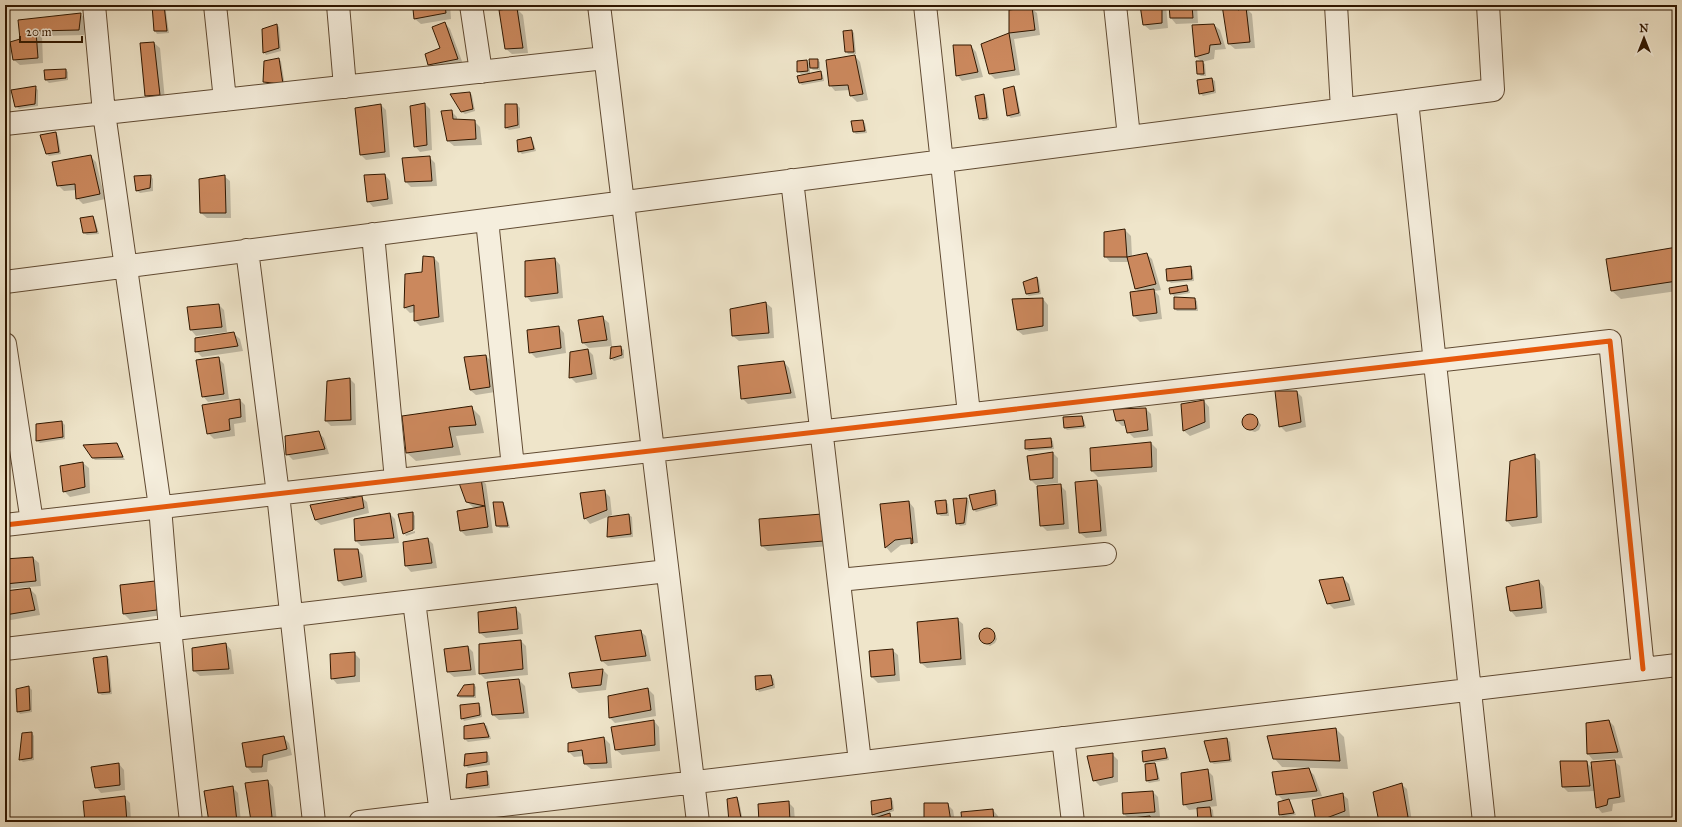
<svg xmlns="http://www.w3.org/2000/svg" width="1682" height="827" font-family="'IM FELL Great Primer',serif">
<style>
.shadow{fill:#0003}
.building{fill:#cb885d;stroke:#301700}
.lines{fill:none;stroke-linecap:round;stroke-linejoin:round}
.minor-casing{stroke:#604a32;stroke-width:24}
.minor{stroke:#f5eedd;stroke-width:22}
.cycleway-casing{stroke:#f5eedd;stroke-width:8}
.cycleway{stroke:#e8590c;stroke-width:5}
</style>
<rect width="100%" height="100%" fill="#efe5ca"/>
<filter id="stains"><feTurbulence type="fractalNoise" baseFrequency=".005" numOctaves="4"/><feColorMatrix values="0 0 0 0 .2 0 0 0 0 .09 0 0 0 0 .02 0 0 0 .5 -.17"/></filter>
<radialGradient id="worn" r=".72"><stop offset=".6" stop-color="#630" stop-opacity="0"/><stop offset="1" stop-color="#630" stop-opacity=".3"/></radialGradient>
<path class="shadow" d="M153 5H165L169 33 157 34 155 31Z
M431 5H450L451 19 421 24 415 19 432 8Z
M1141 5H1166L1168 28 1150 30 1144 25Z
M1170 5H1197L1198 23 1176 24 1171 18Z
M1223 5H1241L1242 10 1246 8 1252 14 1255 48 1235 49 1229 44Z
M1031 8 1037 13 1040 35 1014 39 1020 75 995 79 990 74 982 45 1010 34V11Z
M517 9 523 15 528 53 512 54 506 49Z
M81 14 86 20 84 35 42 36 43 63 20 65 14 60 22 40 19 21Z
M445 23 450 29 463 64 434 70 428 65 441 49Z
M277 25 279 27 281 51 266 55 264 52Z
M1214 25 1220 30 1226 49 1215 50 1214 59 1202 62 1205 64 1206 76H1201L1198 74 1202 62 1196 57Z
M852 31 854 33 856 54H848L846 51Z
M154 43 160 48 165 100 151 101 146 95Z
M971 46 976 52 983 77 962 81 957 75Z
M855 56 860 62 868 100 857 102 851 96 850 90 835 91 830 85Z
M278 59 281 61 285 86 267 84 264 81Z
M817 60 820 62V70H813L810 67V73L801 74 798 71 807 61 811 65Z
M66 70 68 72V80L49 83 46 80 45 71Z
M820 72 823 75 824 81 802 85 800 83Z
M1212 79 1215 81 1216 93 1203 96 1200 93Z
M35 87 38 90V106L19 109 16 106Z
M1014 87 1016 90 1021 116 1011 118 1008 116 1004 89Z
M470 93 472 95 475 111 465 114 462 112Z
M984 95 986 98 989 120 983 121 980 118Z
M425 104 430 109 432 150 420 152 415 146Z
M381 105 386 110 390 157 366 160 361 155Z
M506 105H517L520 108V128L509 130 506 128Z
M451 111 457 117V120L474 121 480 127 482 145 454 146 448 141Z
M862 121 865 123 867 133 856 134 854 132Z
M56 133 58 136 61 154 49 156 47 154Z
M530 138 533 141 536 151 522 154 519 151Z
M90 156 96 162 105 199 83 204 77 198V190L64 191 58 185Z
M429 157 435 163 437 186 411 187 406 182Z
M385 175 390 181 393 204 373 207 368 201Z
M151 176 153 179V191L140 193 137 191 135 177Z
M224 176 230 181 231 218H207L201 213Z
M93 217 95 220 99 234 87 235 84 233Z
M1125 230 1131 236 1132 257 1146 254 1152 259 1161 290 1155 291 1159 296 1162 319 1140 322 1134 316 1131 293 1139 292 1136 289 1129 262H1110L1105 256V233Z
M1677 248V291L1621 299 1612 291Z
M434 258 439 263 444 322 420 326 415 321V312L410 313 405 308 422 273Z
M555 259 560 265 563 298 531 302 526 296Z
M1190 267 1193 270 1194 281 1171 283 1168 280Z
M1037 278 1039 280 1041 294 1029 296 1026 294Z
M1186 286 1189 289 1190 293 1174 296 1171 293Z
M1043 299 1048 305V331L1023 335 1017 330Z
M1194 299 1197 301 1198 311H1177L1175 309Z
M766 303 772 308 774 338 739 341 733 336Z
M219 305 224 310 227 332 196 336 191 330 188 308Z
M603 318 609 323 612 346 589 348 583 343Z
M559 327 564 333 566 353 536 358 530 352Z
M234 334 240 339 243 351 202 357 196 351Z
M621 348 624 350V358L614 361 611 358Z
M588 350 593 355 597 379 576 383 570 377Z
M486 356 491 361 495 392 476 395 470 390Z
M218 358 224 364 229 399 208 402 203 396Z
M784 362 789 368 796 398 748 404 742 398Z
M350 379 355 384 356 425 331 426 326 421Z
M1297 392 1302 397 1306 427 1286 432 1280 426Z
M240 400 245 405 246 422 234 424 235 436 214 439 208 433Z
M1204 401 1209 407 1210 428 1190 436 1184 431 1182 405Z
M471 407 480 416 484 433 456 436 461 455 416 461 407 453 403 417Z
M1146 409 1151 414 1153 436 1134 438 1128 432 1127 426H1122L1117 421Z
M1249 415 1254 416 1261 425 1259 430 1255 432 1248 430 1243 423 1244 419Z
M1082 417 1084 420 1086 428 1067 430 1065 428Z
M62 422 65 425V439L40 443 37 441Z
M318 432 324 438 329 454 293 460 287 454Z
M1050 439 1053 441 1054 449 1029 451 1026 449Z
M1151 443 1157 449V472L1098 477 1092 471 1091 449Z
M117 444 125 460H95L92 457Z
M1053 453 1058 458V483L1036 485 1031 480Z
M1534 456 1540 461 1542 523 1512 527 1507 521 1511 461Z
M83 463 89 468 90 493 70 497 64 491Z
M481 479 486 484 493 533 466 536 460 530 478 508 473 507 467 502Z
M1097 481 1102 487 1107 536 1086 538 1080 533Z
M1060 485 1066 491 1069 529 1047 531 1041 525Z
M604 491 610 497 612 515 590 524 585 518Z
M995 491 997 494 998 506 976 512 973 509Z
M361 497 367 502 369 513 321 525 315 520Z
M966 499 969 501 966 525 960 526 957 523Z
M945 501 948 504 949 516H941L938 514Z
M909 502 914 508 918 543 901 545 891 553 886 547Z
M503 503 505 506 510 528H500L497 526Z
M413 513 415 516V529L404 534 399 515Z
M390 514 395 519 399 543 361 546 356 541Z
M629 515 632 517 633 537 611 539 608 537Z
M827 520 829 546 768 551 762 546Z
M415 531V533L406 536 405 534Z
M428 539 433 544 437 568 411 572 406 566 404 542Z
M358 550 363 555 367 582 344 586 339 581Z
M33 558 39 563 41 586 5 589V560Z
M1343 578 1349 584 1355 605 1334 609 1328 603Z
M1539 581 1544 587 1547 613 1516 617 1511 611Z
M155 582 161 588 162 615 130 620 124 614 121 585Z
M30 589 36 595 40 615 5 621V592Z
M515 608 521 614 523 634 486 638 480 633Z
M957 619 963 624 966 665 927 668 921 663Z
M984 630H988L995 635 997 639 995 643 990 646 981 640 980 636Z
M640 631 646 636 651 661 608 666 602 661Z
M521 641 526 646 528 675 485 679 480 674Z
M226 644 231 650 234 674 200 676 194 671Z
M468 647 473 652 476 675 454 677 448 672Z
M892 650 898 655 900 681 878 683 872 677 870 652Z
M354 653 360 659V682L337 684 332 678Z
M107 657 109 659 112 694 102 695 99 693Z
M603 670 608 675 606 690 579 693 573 688Z
M771 676 774 679 775 688 759 692 757 689Z
M519 680 525 686 529 718 499 720 493 715Z
M474 685 476 687V698H460L458 696 465 686Z
M29 687 32 690V712L20 714 18 711 17 690Z
M648 689 654 695 656 716 615 723 610 718Z
M478 704 481 707 482 717 464 721 462 718Z
M654 721 659 727 660 751 622 755 616 750Z
M1609 721 1614 726 1623 758 1593 760 1588 754 1587 724Z
M484 724 487 726 491 739 468 742 465 739V727Z
M1336 729 1344 737 1348 769 1282 767 1274 758Z
M32 733 34 736V760L23 762 20 759Z
M283 737 289 743 292 755 268 761 267 772 252 773 247 767Z
M604 738 610 744 612 768 591 769 585 764 584 756 574 757 569 752V744Z
M1227 739 1230 742 1232 762 1214 764 1211 762Z
M1165 749 1167 752 1169 760 1149 763V765L1155 764 1157 767 1160 781 1149 783 1147 781 1146 765H1148L1144 761Z
M487 753 489 756 490 765 468 768 465 765Z
M1112 754 1118 760V782L1100 786 1094 780Z
M1614 761 1620 766 1625 802 1613 804 1612 811 1602 813 1597 807 1595 791 1568 792 1563 787 1586 762 1592 768Z
M119 764 124 770 125 790 101 793 96 787Z
M1308 769 1314 775 1322 796 1288 800 1291 803 1296 815 1283 817 1280 815 1279 803 1284 801 1277 794Z
M1207 770 1213 776 1217 806 1209 807 1213 810 1214 822H1200L1198 809 1189 810 1184 804Z
M486 773 489 775 490 788 470 790 467 788Z
M268 781 273 787 277 822H254L252 820Z
M1401 784 1407 789 1412 822H1380Z
M233 788 238 793 241 822H210Z
M1153 792 1158 797 1160 817 1150 818 1154 822H1125L1130 820 1124 814 1123 794Z
M1342 794 1348 799 1350 817 1336 822H1317Z
M124 797 130 803 131 822H86Z
M737 798 739 801 743 821 730 822 728 800Z
M891 799 893 801 894 811 888 813 895 822H866L877 819 873 815Z
M788 802 794 808 795 822H760Z
M947 804 953 810 955 822H925Z
M993 810 998 816 999 822H963Z"/>
<path class="building" d="M152 5H164L167 31H154Z
M430 5H445L446 13 414 19 413 9 431 7Z
M1140 5H1162V23L1143 25Z
M1169 5H1192L1193 18H1170Z
M1222 5H1237L1238 10 1246 7 1250 42 1228 44Z
M1032 7 1035 30 1009 33V10Z
M517 8 523 48 505 49 499 10Z
M81 13 79 30 36 31 38 58 13 60 10 42 20 39 18 20Z
M445 22 458 59 428 65 425 54 440 48 432 27Z
M277 24 279 48 263 53 262 29Z
M1214 24 1221 44 1210 45 1209 53 1195 57 1192 25Z
M852 30 854 52H845L843 31Z
M1009 33 1015 70 989 74 981 44Z
M154 42 160 95 145 96 140 43Z
M953 45H971L978 72 956 76Z
M855 55 863 94 850 96 848 85 829 86 826 60Z
M279 58 283 84 263 82 264 61Z
M809 59H818V68H810Z
M807 60 808 71 797 72V61Z
M1196 61H1203L1204 74H1197Z
M66 69V78L45 80 44 70Z
M821 71 822 79 799 83 797 76Z
M1212 78 1214 91 1199 94 1197 80Z
M36 86 35 104 15 107 11 90Z
M1014 86 1019 113 1007 116 1003 89Z
M470 92 473 109 461 112 450 94Z
M984 94 987 118 979 119 975 96Z
M425 103 427 145 414 147 410 106Z
M381 104 385 152 360 155 355 108Z
M505 104H517L518 125 505 128Z
M452 110 453 119 475 120 476 139 447 141 441 111Z
M863 120 865 131 853 132 851 121Z
M56 132 59 152 46 154 40 135Z
M531 137 534 149 518 152 517 140Z
M91 155 100 194 76 199 75 184 57 186 52 162Z
M430 156 432 181 405 182 402 158Z
M385 174 388 199 367 202 364 175Z
M151 175 150 188 136 191 134 176Z
M225 175 226 213H200L199 179Z
M93 216 97 232 83 233 80 218Z
M1125 229 1127 257H1104V232Z
M1677 247V281L1611 291 1606 259Z
M1147 253 1156 284 1135 289 1127 257Z
M423 256 434 257 439 317 414 321V305L404 308 405 274 422 272Z
M555 258 558 293 525 297V261Z
M1191 266 1192 279 1167 281 1166 269Z
M1037 277 1039 292 1026 294 1023 282Z
M1187 285 1188 291 1170 294 1169 288Z
M1154 289 1157 313 1133 316 1130 292Z
M1174 297 1195 298 1196 309H1174Z
M1043 298V326L1017 330 1012 299Z
M766 302 769 333 732 336 730 309Z
M219 304 222 327 190 330 187 307Z
M603 316 607 340 582 343 578 320Z
M559 326 561 348 529 353 527 330Z
M234 332 238 346 195 352V338Z
M621 346 622 355 610 359 611 347Z
M588 349 592 374 569 378 570 352Z
M486 355 490 387 470 390 464 357Z
M219 357 224 394 202 397 196 360Z
M784 361 791 393 741 399 738 366Z
M350 378 351 420 325 421 327 381Z
M1275 391H1297L1301 422 1279 427Z
M240 399 241 417 229 419 230 430 207 434 202 405Z
M1204 400 1205 422 1183 431 1181 404Z
M472 406 476 425 449 427 453 447 406 453 402 416Z
M1146 408 1148 430 1127 433 1124 420 1116 421 1113 409Z
M1242 422a8 8 0 1 1 16 0a8 8 0 1 1-16 0Z
M1082 416 1084 426 1064 428 1063 417Z
M62 421 63 437 36 441V424Z
M319 431 325 449 286 455 285 436Z
M1051 438 1052 447 1025 449V440Z
M1151 442 1152 467 1091 471 1090 448Z
M117 443 123 457 92 458 83 445Z
M1053 452V478L1030 480 1027 456Z
M1535 454 1537 517 1506 521 1510 461Z
M83 462 85 487 63 492 60 466Z
M481 478 485 506 466 502 459 483Z
M1097 480 1101 531 1079 533 1075 482Z
M1061 484 1064 524 1040 526 1037 486Z
M605 490 607 510 584 519 580 493Z
M995 490 996 504 973 510 969 495Z
M362 496 364 508 315 520 310 505Z
M967 498 964 523 956 524 953 499Z
M946 500 947 513 937 514 935 501Z
M909 501 913 543 911 544V538L895 540 885 548 880 504Z
M493 502H503L508 526H496Z
M485 506 488 527 460 531 457 511Z
M413 512V530L403 534 398 514Z
M390 513 394 538 355 541 354 519Z
M629 514 631 534 607 537 608 517Z
M822 514 824 541 761 546 759 519Z
M428 538 432 563 405 566 403 542Z
M334 549H358L362 577 338 581Z
M33 557 36 581 5 584V559Z
M1343 577 1350 600 1327 604 1319 580Z
M1539 580 1542 608 1510 611 1506 587Z
M155 581 157 610 123 614 120 585Z
M30 588 35 610 5 615V591Z
M516 607 518 629 479 633 478 612Z
M958 618 961 659 920 663 917 622Z
M979 636a8 8 0 1 1 16 0a8 8 0 1 1-16 0Z
M641 630 646 656 601 661 595 636Z
M521 640 523 669 479 674V644Z
M226 643 229 669 193 671 192 648Z
M468 646 471 670 447 672 444 649Z
M893 649 895 675 871 677 869 651Z
M355 652V676L331 679 330 654Z
M107 656 110 692 98 693 93 658Z
M603 669 601 685 572 688 569 673Z
M771 675 773 685 756 690 755 676Z
M519 679 524 713 492 715 487 682Z
M474 684V696H457L464 685Z
M29 686 30 710 17 712 16 689Z
M648 688 651 710 609 718 608 696Z
M479 703 480 715 461 719 460 705Z
M654 720 655 745 615 750 611 727Z
M1609 720 1618 752 1587 754 1586 723Z
M484 723 489 737 464 739V726Z
M1336 728 1340 761 1273 759 1267 736Z
M32 732V758L19 760 22 733Z
M284 736 287 749 263 755 262 767H246L242 743Z
M604 737 607 763 584 764 582 750 568 752V743Z
M1227 738 1230 760 1210 762 1204 741Z
M1165 748 1167 758 1143 762 1142 751Z
M487 752V762L464 766 465 754Z
M1113 753V777L1093 781 1087 756Z
M1677 753V782L1673 754Z
M1615 760 1620 797 1608 799 1607 805 1596 808 1591 762Z
M1560 761H1587L1590 786 1562 787Z
M119 763 120 785 95 788 91 767Z
M1155 763 1158 779 1146 781 1145 764Z
M1309 768 1317 791 1276 795 1272 772Z
M1208 769 1212 800 1183 805 1181 773Z
M487 771 488 785 466 788 467 774Z
M268 780 272 817 251 821 245 783Z
M1402 783 1408 817 1397 822H1379L1373 792Z
M233 786 237 822H209L204 791Z
M1153 791 1155 812 1123 814 1122 793Z
M1343 793 1345 811 1316 822 1312 800Z
M125 796 127 822H85L83 801Z
M737 797 741 818 729 822 727 799Z
M891 798 892 809 872 815 871 801Z
M1289 799 1294 813 1279 815 1278 802Z
M789 801 790 822H759L758 804Z
M924 803H948L951 822H924Z
M1210 807 1212 822H1198L1197 808Z
M993 809 994 822H962L961 812Z
M890 813 891 822H862Z
M1150 816 1151 822H1124L1123 819Z
M1087 818H1099V822H1088Z"/>
<g class="lines">
<defs>
<path id="minor" d="M94 5 104 113 160 507 170 629 191 822
M215 5 225 100
M338 5 345 87
M471 5 481 72
M599 5 698 822
M925 5 969 414
M1115 5 1129 137
M1336 5 1342 109
M1407 101 1484 822
M5 124 605 58
M792 180 860 762
M487 220 513 467
M373 234 396 480
M247 250 278 494 314 822
M5 282 1493 90 1488 5
M5 344 32 522
M5 525 1610 341 1643 669
M839 580 1105 554
M414 601 442 822
M5 649 667 571
M1063 738 1073 822
M360 822 1677 665"/>
</defs>
<use href="#minor" class="minor-casing"/>
<use href="#minor" class="minor"/>
<defs>
<path id="cycleway" d="M5 525 1610 341 1643 669"/>
</defs>
<use href="#cycleway" class="cycleway-casing"/>
<use href="#cycleway" class="cycleway"/>
</g>
<rect width="1682" height="827" fill="none" stroke="#efe5ca" stroke-width="20"/>
<rect x="6" y="6" width="1670" height="815" fill="none" stroke="#301700" stroke-width="2"/>
<rect x="10" y="10" width="1662" height="807" fill="none" stroke="#301700"/>
<g transform="translate(1644 38)" stroke="#f5eedd" stroke-width="3" paint-order="stroke">
<path d="M0-3L7 15L0 10L-7 15Z" fill="#301700"/>
<text y="-6" font-size="11" font-weight="bold" text-anchor="middle" fill="#301700">N</text>
</g>
<path d="M20 36v6h62v-6" fill="none" stroke="#301700" stroke-width="2"/>
<text x="26" y="36" font-size="12" fill="#301700" stroke="#f5eedd" stroke-width="3" paint-order="stroke">20 m</text>
<rect width="100%" height="100%" filter="url(#stains)"/>
<rect width="100%" height="100%" fill="url(#worn)"/>
</svg>
